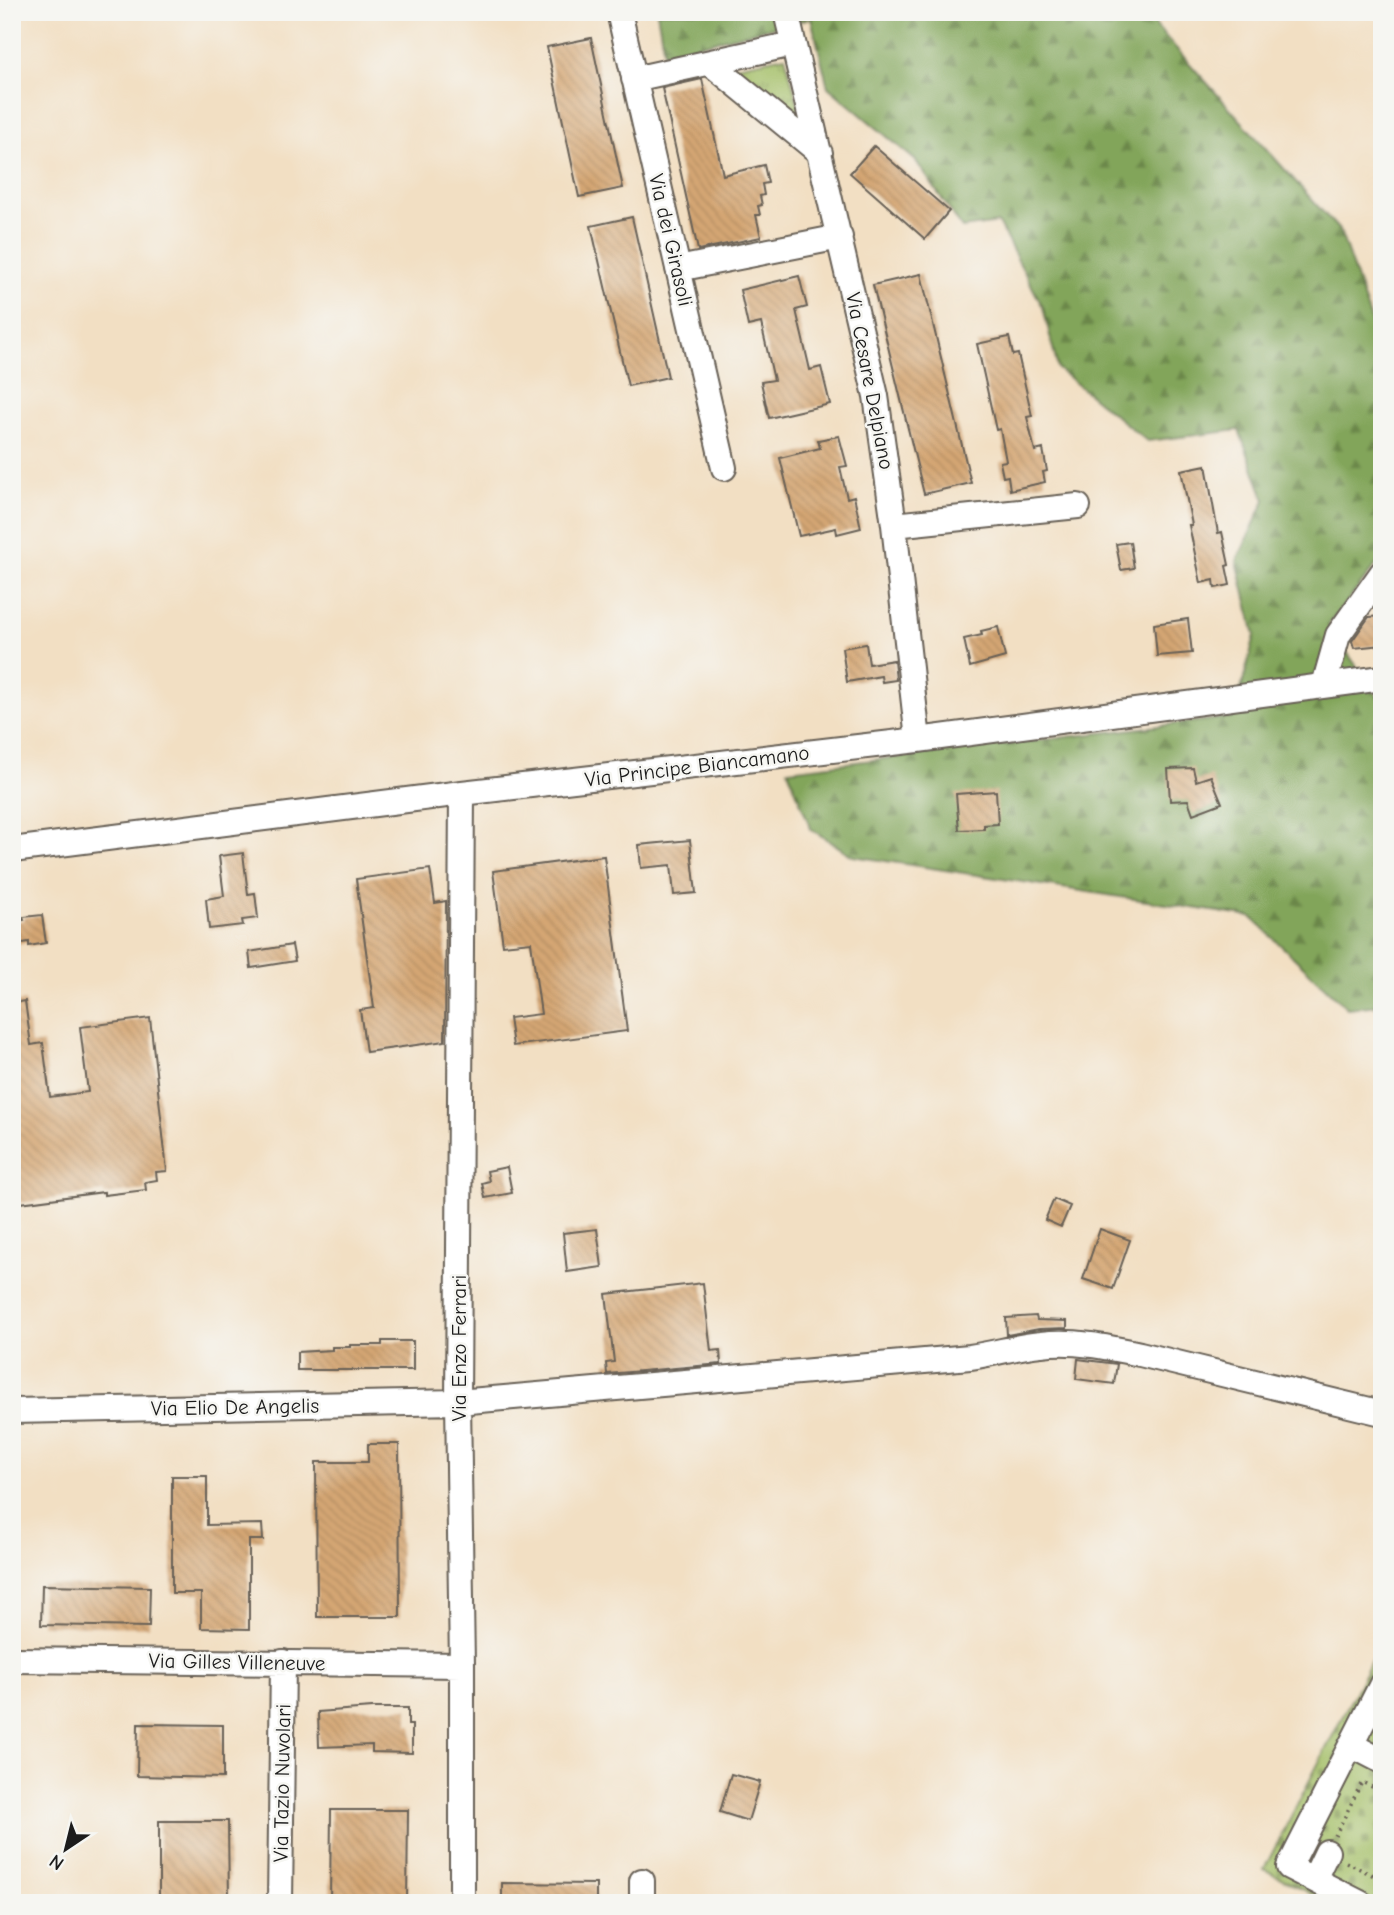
<svg xmlns="http://www.w3.org/2000/svg" width="1394" height="1915" font-family="'Comic Neue',sans-serif">
<style>
.grass{fill:url(#grass-tufts);stroke:#606d40;stroke-width:2}
.forest{fill:url(#forest-firs);stroke:#4f603b;stroke-width:2}
.cemetery{fill:url(#cemetery-stones);stroke:#606d40;stroke-width:2}
.building{fill:url(#building-back-hatch)}
.lines{fill:none;stroke-linecap:round;stroke-linejoin:round}
.minor-casing{stroke:#676056;stroke-width:28}
.path{stroke:#676056;stroke-width:3.5;stroke-dasharray:2 5;stroke-linecap:butt}
.minor{stroke:#fff;stroke-width:24}
.labels{text-anchor:middle;stroke-width:5;stroke-linejoin:round;paint-order:stroke}
.street-label{font-size:21px;fill:#1c1c1c;stroke:#f6f6f2}
</style>
<defs>
<pattern id="grass-tufts" width="24" height="20" patternUnits="userSpaceOnUse" patternTransform="scale(1.75)"><rect width="24" height="20" fill="#a3be65"/><path d="M3 7l-1-3M5 7V3M7 7l1-3M15 17l-1-3M17 17v-4M19 17l1-3" fill="none" stroke="#849a52"/></pattern>
<pattern id="forest-firs" width="22" height="20" patternUnits="userSpaceOnUse" patternTransform="scale(1.75)"><rect width="22" height="20" fill="#82a55a"/><path d="M5 1l3.5 6h-7zM16 11l3.5 6h-7z" fill="#6a864a"/></pattern>
<pattern id="cemetery-stones" width="16" height="16" patternUnits="userSpaceOnUse" patternTransform="scale(1.75)"><rect width="16" height="16" fill="#a3be65"/><path d="M2 7V4a2 2 0 0 1 4 0v3zM10 15v-3a2 2 0 0 1 4 0v3z" fill="#849a52"/></pattern>
<pattern id="building-back-hatch" width="6" height="6" patternUnits="userSpaceOnUse" patternTransform="scale(1.75)"><rect width="6" height="6" fill="#d4a673"/><path d="M-1 5l2 2M0 0l6 6M5-1l2 2" fill="none" stroke="#b58e63"/></pattern>
</defs>
<rect width="100%" height="100%" fill="#f6f6f2"/>
<filter id="ink" filterUnits="userSpaceOnUse"><feTurbulence type="fractalNoise" baseFrequency=".0143" numOctaves="2"/><feDisplacementMap in="SourceGraphic" scale="14" xChannelSelector="R" yChannelSelector="G"/><feConvolveMatrix kernelMatrix="1 2 1 2 8 2 1 2 1" color-interpolation-filters="sRGB"/></filter>
<filter id="wash" filterUnits="userSpaceOnUse"><feTurbulence type="fractalNoise" baseFrequency=".00686" numOctaves="4" result="noise"/><feDisplacementMap in="SourceGraphic" scale="28" xChannelSelector="R" yChannelSelector="G"/><feGaussianBlur stdDeviation="1.57" result="paint"/><feColorMatrix in="noise" values="0 0 0 0 0 0 0 0 0 0 0 0 0 0 0 0 0 1.4 0 .05"/><feComposite in="paint" operator="in"/></filter>
<g filter="url(#wash)">
<rect width="100%" height="100%" fill="#f2dfc3"/>
<path class="grass" d="M785 56 804 126 731 67Z"/>
<path class="forest" d="M657 12H1149L1156 26 1340 231 1382 352V558L1328 625 1378 697H1382V1005L1347 1008 1251 917 853 856 811 829 788 770 1234 717 1255 635 1237 561 1265 500 1239 430 1147 441 1058 369 1043 307 998 223 962 228 916 161 828 87 811 18 664 53Z"/>
<path class="cemetery" d="M1382 1640V1903H1328L1264 1869Z"/>
<g id="blocks">
<path class="building" d="M591 38 623 188 579 197 547 47Z
M702 79 723 175 764 165 768 183 762 184 764 195 760 196 762 205 758 206 760 215H756L761 237 698 250 662 88Z
M874 146 949 211 925 239 850 173Z
M632 217 668 377 628 386 591 226Z
M921 274 971 483 924 494 873 285Z
M799 276 807 307 796 310 810 370 821 367 830 404 769 418 761 382 774 380 761 323 748 326 740 290Z
M1009 337 1013 355 1018 354 1032 416 1027 417 1035 451 1043 449 1047 471 1043 472 1045 482 1010 490 1008 476 1003 477 1000 462 1006 461 1000 429 996 430 977 344Z
M839 436 847 466 840 467 847 498 854 496 861 528 837 534 836 528 799 536 780 458 820 448 818 440Z
M1206 465 1218 533 1222 532 1229 565 1226 566 1230 585 1215 588 1214 580 1201 583 1189 525H1192L1181 470Z
M1130 542 1134 568 1121 570 1116 544Z
M1382 616V645L1354 648 1352 641 1369 617Z
M1188 619 1192 653 1157 656 1154 624Z
M998 627 1005 657 970 667 964 639 982 635 981 631Z
M866 644 869 664 894 660 896 680 882 682 881 676 847 682 842 648Z
M1193 768 1196 781 1211 776 1222 803 1193 814 1188 800 1170 801 1168 769Z
M996 791 998 824 984 825V829L959 830 956 794Z
M690 840 696 893 674 895 671 865 641 868 639 845Z
M243 853 248 894 255 893 258 918 242 920 243 925 209 929 206 899 224 896 219 856Z
M604 856 627 1031 513 1046 509 1018 541 1014 531 942 503 945 493 871Z
M430 869 435 903 446 901 445 1041 366 1052 360 1010 374 1008 356 879Z
M42 915 46 943 29 946V942L16 944 13 922 24 920 23 917Z
M292 945 295 961 251 968 249 952Z
M25 1001 31 1045 43 1043 50 1097 88 1092 80 1027 150 1018 167 1171 156 1172 157 1180 145 1182 146 1190 104 1195V1192L12 1204V1003Z
M507 1167 512 1193 485 1198 482 1183 489 1181 487 1171Z
M1054 1199 1070 1206 1061 1227 1045 1220Z
M597 1229 602 1267 567 1272 563 1233Z
M1100 1229 1130 1240 1113 1289 1083 1279Z
M703 1283 711 1351 720 1350 721 1364 607 1374 606 1363 614 1362 606 1294Z
M1036 1316 1037 1320 1067 1321V1328L1039 1329 1007 1335 1006 1318Z
M382 1341H413V1370H297V1352L332 1350V1347H350V1345H382Z
M1078 1359 1117 1364 1114 1384 1076 1379Z
M368 1444H399L400 1617H317L316 1462H368Z
M172 1476H207V1525L262 1524 263 1540H249V1629L201 1628V1593H172Z
M42 1585 150 1587 149 1627 41 1625Z
M372 1708H408V1725H412V1753L372 1752V1745L319 1747 318 1712Z
M138 1724 223 1725V1778L137 1776Z
M731 1774 760 1782 748 1821 720 1812Z
M331 1810H408L407 1903H330Z
M159 1821H228L229 1903H159Z
M502 1883 596 1884V1903H502Z"/>
</g>
</g>
<g filter="url(#ink)">
<use href="#blocks" fill-opacity="0" stroke="#676056" stroke-width="2"/>
<g class="lines">
<defs>
<path id="minor" d="M619 12 724 468
M786 12 876 396 894 525 918 740
M710 63 820 153
M634 79 793 44
M678 269 840 237
M894 525 1078 506
M1324 685 1338 635 1382 573
M12 850 462 793 918 740 1382 678
M12 1411 458 1402 970 1357C994 1354 1017 1346 1041 1344 1074 1340 1107 1347 1140 1354L1382 1413
M12 1660 462 1665
M1351 1745 1382 1761
M1314 1879 1327 1852
M280 1903 283 1662
M462 1903V1665L458 1402 462 793
M642 1903V1881
M1360 1903 1289 1867 1382 1684"/>
</defs>
<use href="#minor" class="minor-casing"/>
<path class="path" d="M12 1471V1503
M1335 1836 1362 1782 1382 1792
M1346 1862 1382 1880
M1373 1875 1382 1857"/>
<use href="#minor" class="minor"/>
</g>
</g>
<g class="labels">
<g class="street-label">
<text transform="translate(671 240) rotate(77)" y="7">Via dei Girasoli</text>
<text transform="translate(870 381) rotate(79)" y="7">Via Cesare Delpiano</text>
<text transform="translate(697 766) rotate(-7)" y="7">Via Principe Biancamano</text>
<text transform="translate(459 1348) rotate(-90)" y="7">Via Enzo Ferrari</text>
<text transform="translate(235 1407) rotate(-1)" y="7">Via Elio De Angelis</text>
<text transform="translate(237 1662) rotate(1)" y="7">Via Gilles Villeneuve</text>
<text transform="translate(282 1783) rotate(-89)" y="7">Via Tazio Nuvolari</text>
</g>
</g>
<rect width="1394" height="1915" fill="none" stroke="#f6f6f2" stroke-width="42"/>
<g transform="translate(66 1849) rotate(215)" stroke="#f6f6f2" stroke-width="5" paint-order="stroke">
<path d="M0-5L12 26L0 18L-12 26Z" fill="#1c1c1c"/>
<text y="-10" font-size="19" font-weight="bold" text-anchor="middle" fill="#1c1c1c">N</text>
</g>
</svg>
